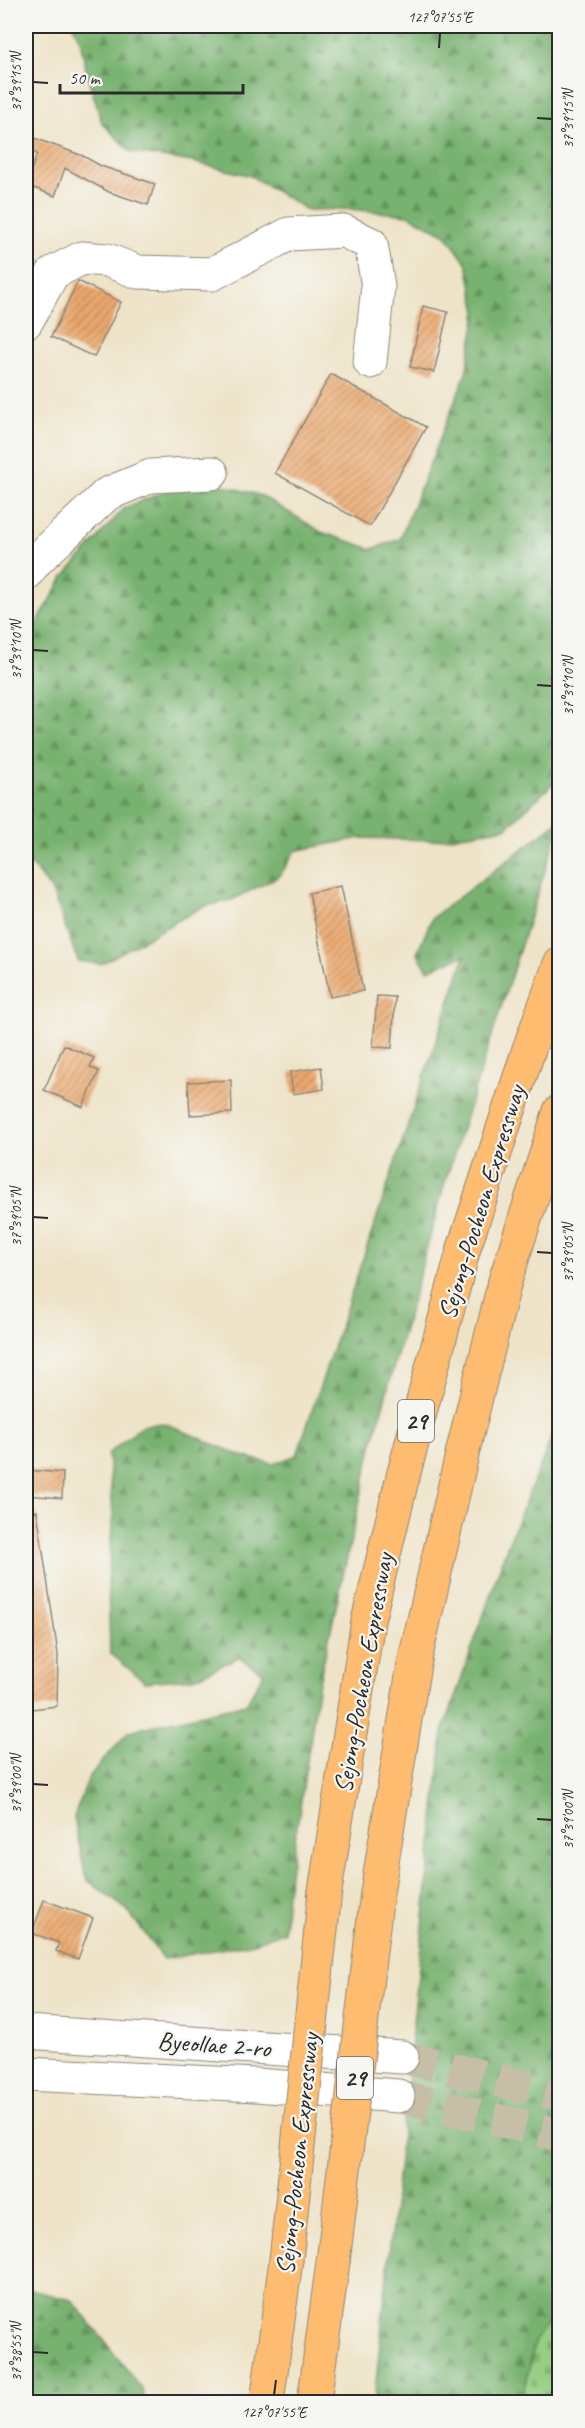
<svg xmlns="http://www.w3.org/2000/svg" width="585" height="2428" font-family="Caveat,sans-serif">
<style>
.forest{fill:url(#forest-firs);stroke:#526e4e;stroke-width:1.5}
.cemetery{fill:url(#cemetery-stones);stroke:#607d56;stroke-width:1.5}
.building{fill:url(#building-hatch)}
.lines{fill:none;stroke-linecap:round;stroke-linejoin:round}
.minor-tunnel{stroke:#c7bea8;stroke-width:33;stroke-dasharray:33 16;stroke-linecap:butt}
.minor-casing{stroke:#8c8779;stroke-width:35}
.highway-casing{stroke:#8c8779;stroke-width:35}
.minor{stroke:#fff;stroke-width:33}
.highway{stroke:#febc70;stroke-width:33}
.highway-bridge-casing{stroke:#8c8779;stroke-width:35;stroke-linecap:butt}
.highway-bridge{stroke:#febc70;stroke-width:33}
.ticks{fill:none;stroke:#2b2b2b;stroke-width:2}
.labels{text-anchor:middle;stroke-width:4.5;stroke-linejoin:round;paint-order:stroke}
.shield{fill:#f6f6f2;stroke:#686867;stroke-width:1.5}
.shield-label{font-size:24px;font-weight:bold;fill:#2b2b2b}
.street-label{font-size:26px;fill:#2b2b2b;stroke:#f6f6f2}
.neatline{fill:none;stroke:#2b2b2b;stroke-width:2}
.ticks-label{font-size:15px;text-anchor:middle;fill:#2b2b2b}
</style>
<defs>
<pattern id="forest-firs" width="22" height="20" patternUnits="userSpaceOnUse" patternTransform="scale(1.5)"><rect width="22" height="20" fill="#78b270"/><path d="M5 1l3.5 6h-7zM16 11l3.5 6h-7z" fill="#63915c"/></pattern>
<pattern id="cemetery-stones" width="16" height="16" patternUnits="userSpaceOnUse" patternTransform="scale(1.5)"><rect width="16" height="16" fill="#96cf82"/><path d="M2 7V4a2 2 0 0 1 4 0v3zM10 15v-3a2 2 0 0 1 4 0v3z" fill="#81b270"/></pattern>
<pattern id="building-hatch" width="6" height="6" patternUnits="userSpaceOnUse" patternTransform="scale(1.5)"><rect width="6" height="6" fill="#eba86d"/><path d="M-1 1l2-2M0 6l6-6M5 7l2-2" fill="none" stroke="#bf895a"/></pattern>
</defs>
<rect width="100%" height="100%" fill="#f6f6f2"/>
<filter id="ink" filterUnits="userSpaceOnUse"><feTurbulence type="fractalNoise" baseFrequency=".0167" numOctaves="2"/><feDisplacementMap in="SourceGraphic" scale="12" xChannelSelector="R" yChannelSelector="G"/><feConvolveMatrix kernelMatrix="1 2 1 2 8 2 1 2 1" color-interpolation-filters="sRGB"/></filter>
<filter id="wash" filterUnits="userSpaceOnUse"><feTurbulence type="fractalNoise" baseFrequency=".008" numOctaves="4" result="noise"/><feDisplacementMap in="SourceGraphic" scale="24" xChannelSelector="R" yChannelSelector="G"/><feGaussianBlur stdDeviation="1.35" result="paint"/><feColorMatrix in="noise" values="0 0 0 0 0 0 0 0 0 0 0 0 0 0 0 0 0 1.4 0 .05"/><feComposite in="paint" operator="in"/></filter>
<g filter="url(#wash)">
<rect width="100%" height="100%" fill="#eee3c7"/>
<path class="forest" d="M73 26H559V778L506 828 433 840 360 838 295 851 280 876 232 900 202 907 101 964 78 961 52 891 26 858V642L63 578 124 508 169 490 216 483 262 496 321 532 372 549 400 539 466 373 477 312 467 264 446 235 408 215 349 209 307 210 251 176 193 162 131 152 102 123 88 78 80 40Z
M559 821V827L445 1182 374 1438 319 1682 287 1893 284 1932 254 1943 164 1959 127 1910 86 1879 74 1817 89 1777 129 1731 246 1704 264 1673 239 1657 194 1678 145 1682 110 1653 108 1579 113 1514 108 1454 143 1425 164 1423 242 1456 273 1464 297 1455 465 955 428 970 417 953 432 918Z
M559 1420V2306L536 2340 521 2402H374L443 1732 508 1544Z
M26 2289 72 2300 142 2389 145 2402H26Z"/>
<path class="cemetery" d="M559 2306V2402H521L536 2340Z"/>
<g id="blocks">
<path class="building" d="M34 138 83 156 101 166 155 184 148 205 109 192 65 168 55 196 26 185 37 154 29 149Z
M78 281 121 302 94 357 51 337Z
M423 306 448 312 434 372 410 367Z
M331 374 426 427 370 526 275 473Z
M341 886 363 991 330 997 309 893Z
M377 996 395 997 392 1048 373 1047Z
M64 1045 94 1058 90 1067 99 1071 83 1107 44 1090Z
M321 1067 324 1089 293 1094 290 1072Z
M231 1080 232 1113 190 1115 188 1082Z
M26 1470 63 1473 62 1498 26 1495Z
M37 1511 58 1654 57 1706 32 1709 26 1665V1512Z
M44 1900 93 1918 78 1959 56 1951 59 1943 32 1933Z"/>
</g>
</g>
<g filter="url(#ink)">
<use href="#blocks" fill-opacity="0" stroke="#8c8779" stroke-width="1.5"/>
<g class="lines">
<path class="minor-tunnel" d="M402 2057 560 2095
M398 2096 560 2135"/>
<defs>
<path id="minor" d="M26 322 53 273 82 258 107 260 138 272 212 274 289 234 344 231 371 244 378 286 370 362
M26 574 36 561 107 494 151 476 212 473
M26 2032 402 2057
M26 2074 256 2085 398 2096"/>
<path id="highway" d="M325 1891 368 1621 402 1480 464 1248 529 1049 560 964
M377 1893 414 1664 463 1450 505 1281 560 1111
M267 2402 286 2260
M314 2402 333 2262"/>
</defs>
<use href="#minor" class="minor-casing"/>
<use href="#highway" class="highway-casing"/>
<use href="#minor" class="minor"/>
<use href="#highway" class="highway"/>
<defs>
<path id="highway-bridge" d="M286 2260 325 1891
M333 2262 377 1893"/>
</defs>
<use href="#highway-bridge" class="highway-bridge-casing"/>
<use href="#highway-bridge" class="highway-bridge"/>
</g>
</g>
<path class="ticks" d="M439 48 440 33M33 82 48 83M537 118 552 119M33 650 48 651M537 685 552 686M33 1217 48 1218M537 1252 552 1253M33 1784 48 1785M537 1819 552 1820M33 2352 48 2353M274 2395 276 2380"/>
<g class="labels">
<g class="shield">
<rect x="398" y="1400" width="36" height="42" rx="4.5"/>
<rect x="337" y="2057" width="36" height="42" rx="4.5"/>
</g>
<g class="shield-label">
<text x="416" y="1429">29</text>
<text x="355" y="2086">29</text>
</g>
<g class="street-label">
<text transform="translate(481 1202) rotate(-73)" y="9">Sejong-Pocheon Expressway</text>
<text transform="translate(363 1673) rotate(-80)" y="9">Sejong-Pocheon Expressway</text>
<text transform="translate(214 2044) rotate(4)" y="9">Byeollae 2-ro</text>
<text transform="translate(297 2154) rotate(-84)" y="9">Sejong-Pocheon Expressway</text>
</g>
</g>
<rect width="585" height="2428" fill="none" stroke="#f6f6f2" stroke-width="66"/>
<path d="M60 84v9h183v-9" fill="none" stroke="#2b2b2b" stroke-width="3"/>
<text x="69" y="84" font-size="18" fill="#2b2b2b" stroke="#f6f6f2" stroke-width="4.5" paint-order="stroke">50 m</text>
<rect x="33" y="33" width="519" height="2362" class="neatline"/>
<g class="ticks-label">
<text x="440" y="22">127°07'55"E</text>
<text transform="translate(16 82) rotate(-90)" y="5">37°39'15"N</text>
<text transform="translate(568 119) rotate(-90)" y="5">37°39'15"N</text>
<text transform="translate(16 650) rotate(-90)" y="5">37°39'10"N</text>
<text transform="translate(568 686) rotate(-90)" y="5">37°39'10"N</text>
<text transform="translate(16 1217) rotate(-90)" y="5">37°39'05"N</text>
<text transform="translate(568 1253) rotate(-90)" y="5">37°39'05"N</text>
<text transform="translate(16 1784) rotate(-90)" y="5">37°39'00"N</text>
<text transform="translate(568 1820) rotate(-90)" y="5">37°39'00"N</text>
<text transform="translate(16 2352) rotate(-90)" y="5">37°38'55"N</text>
<text x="274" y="2417">127°07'55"E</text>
</g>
</svg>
